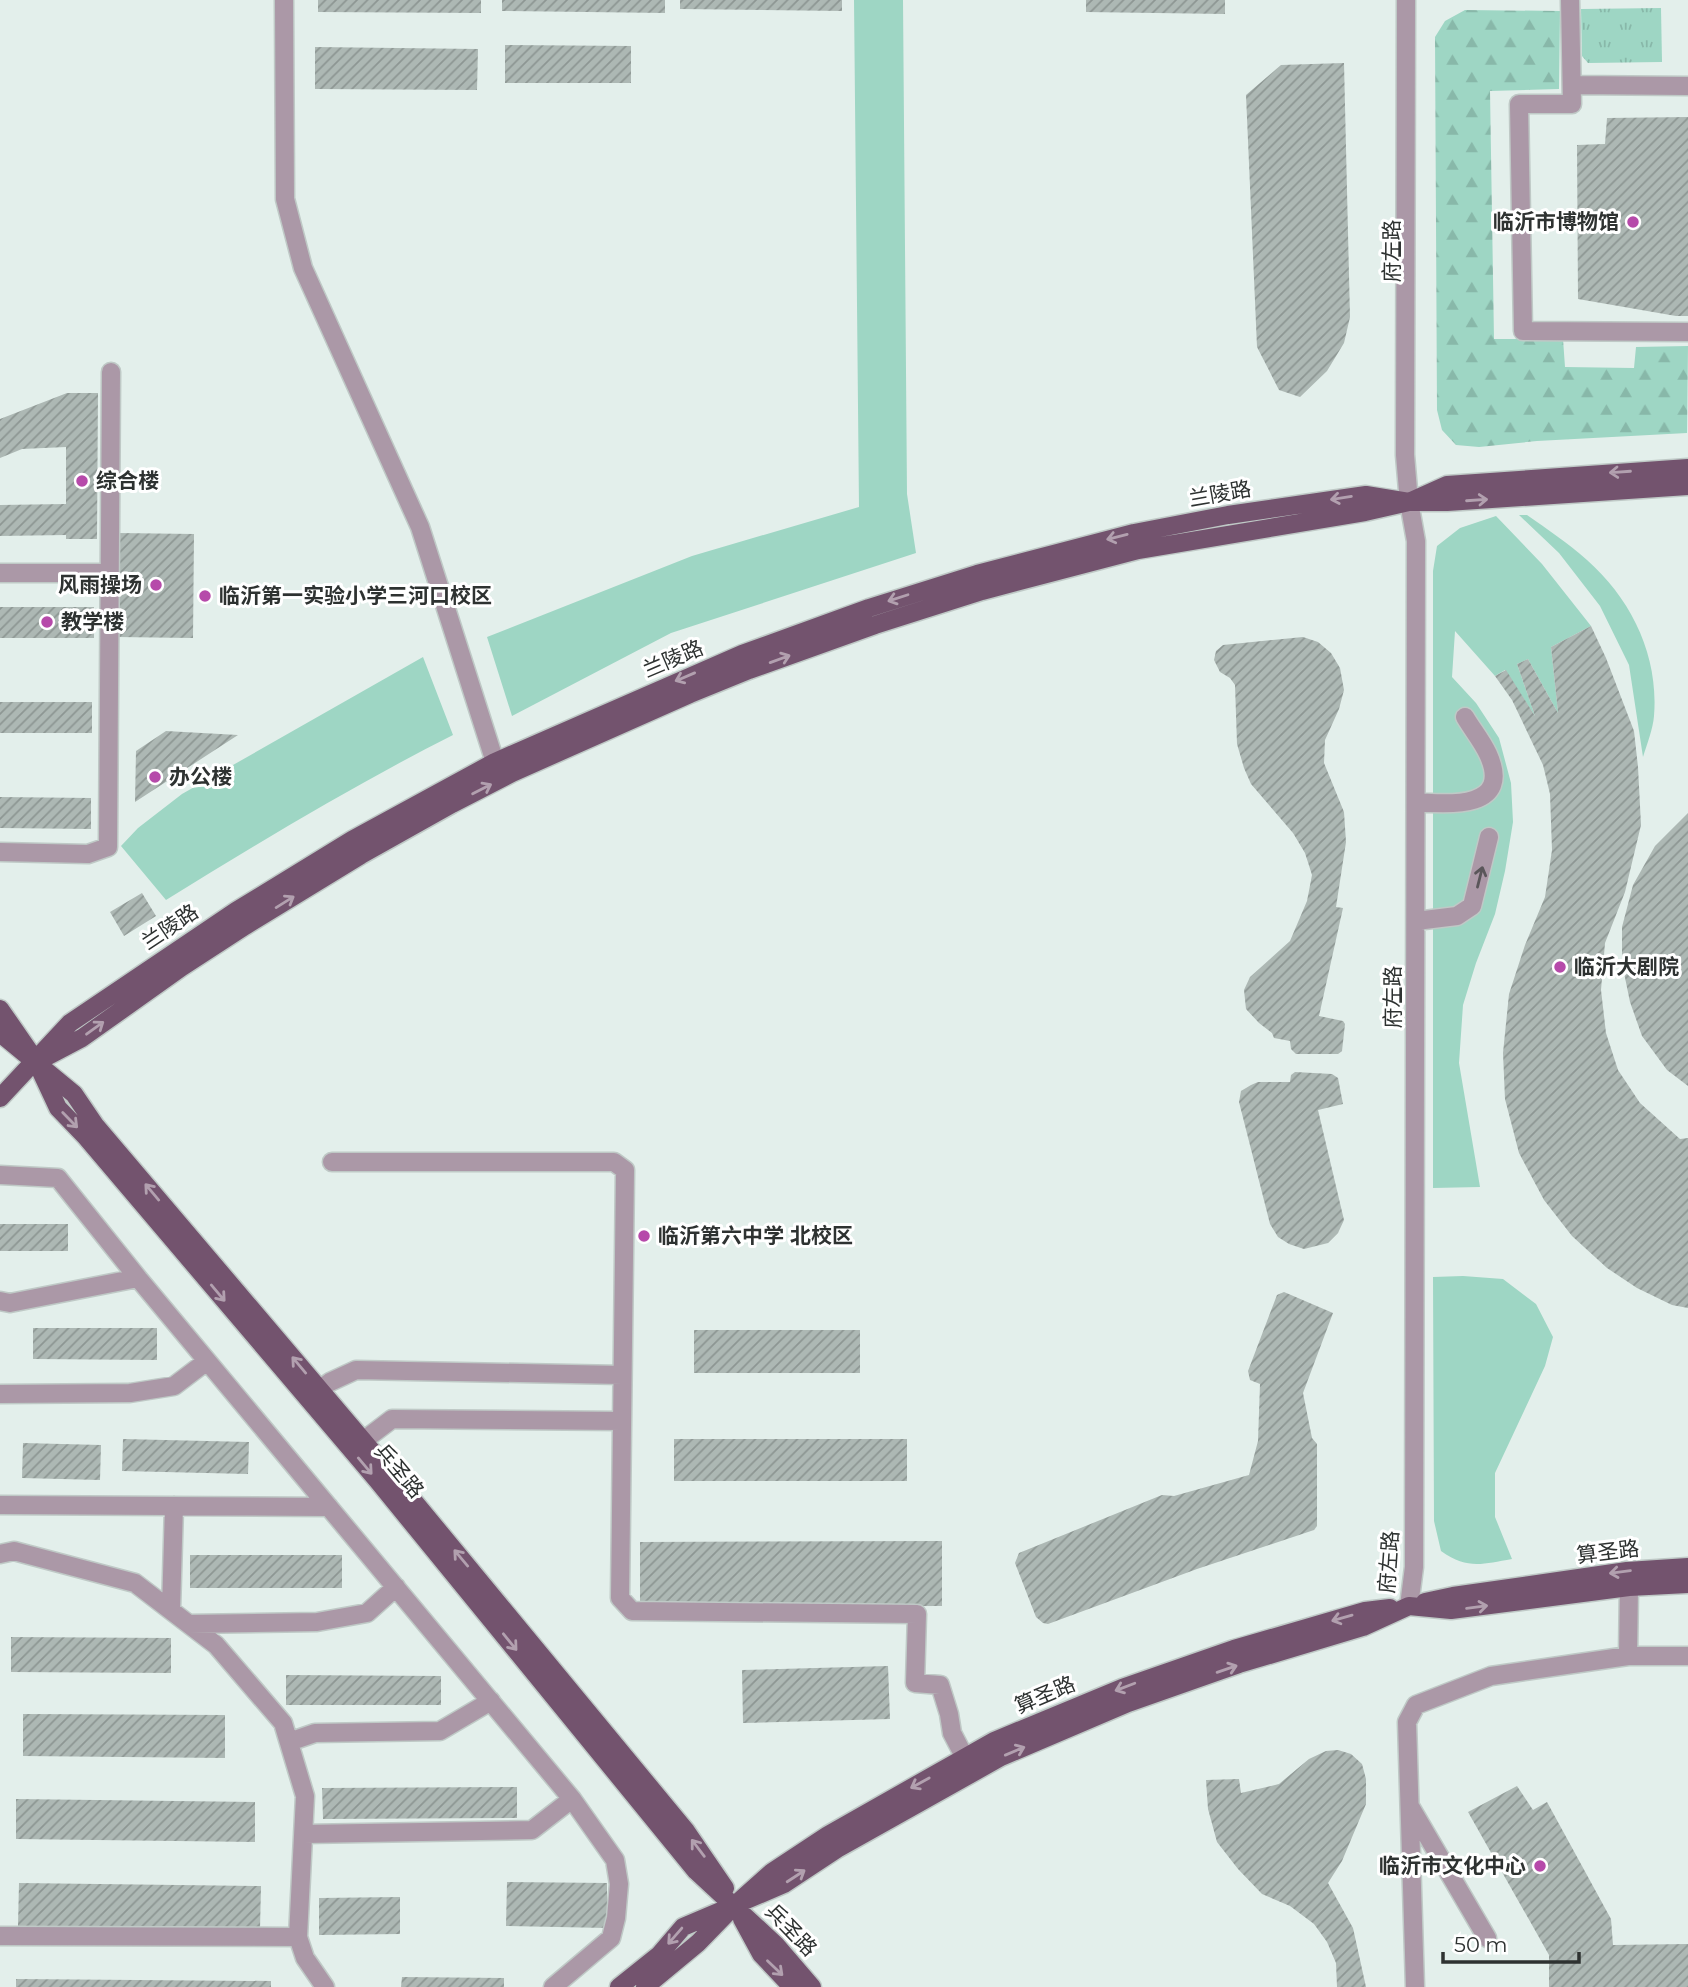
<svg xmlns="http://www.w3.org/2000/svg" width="1688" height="1987" font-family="Montserrat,'Noto Sans SC',sans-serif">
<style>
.grass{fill:url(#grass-tufts)}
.forest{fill:url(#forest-firs)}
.park{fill:#9ed6c4}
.building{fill:url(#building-hatch)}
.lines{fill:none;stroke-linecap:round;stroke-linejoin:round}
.minor-casing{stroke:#bfc9c6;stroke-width:21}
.major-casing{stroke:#bfc9c6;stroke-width:21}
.minor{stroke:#ab98a7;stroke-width:18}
.major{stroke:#73536e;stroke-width:18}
.oneway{stroke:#b2a0af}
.oneway2{stroke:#5a565a}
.poi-dot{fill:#b64aaa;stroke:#fff;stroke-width:2.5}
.labels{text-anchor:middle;stroke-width:6;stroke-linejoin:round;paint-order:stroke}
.poi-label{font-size:21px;font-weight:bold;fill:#2e3231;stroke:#fff;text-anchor:start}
.street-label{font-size:21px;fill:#2e3231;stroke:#fff}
</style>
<defs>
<pattern id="grass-tufts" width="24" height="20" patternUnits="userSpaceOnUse" patternTransform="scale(1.75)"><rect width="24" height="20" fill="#9ed6c4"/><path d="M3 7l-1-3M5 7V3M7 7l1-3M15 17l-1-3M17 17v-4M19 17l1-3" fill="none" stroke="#88b8a9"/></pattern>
<pattern id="forest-firs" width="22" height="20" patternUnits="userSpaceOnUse" patternTransform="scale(1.75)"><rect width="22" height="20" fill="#9ed6c4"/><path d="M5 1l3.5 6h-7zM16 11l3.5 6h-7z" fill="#88b8a9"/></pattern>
<pattern id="building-hatch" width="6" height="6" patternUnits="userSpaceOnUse" patternTransform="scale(1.75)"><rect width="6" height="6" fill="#adb8b4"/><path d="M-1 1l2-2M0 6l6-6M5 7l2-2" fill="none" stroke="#8d9693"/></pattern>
</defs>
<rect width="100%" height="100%" fill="#e3efeb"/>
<path class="grass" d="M1661 8 1662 62 1588 63 1582 56 1581 9Z"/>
<path class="forest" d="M1465 10 1560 11 1559 89 1490 91 1494 339H1563L1565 367 1634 368 1636 347 1688 346 1687 433 1537 441 1479 447 1456 445 1442 430 1437 410 1435 37 1445 21Z"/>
<path class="park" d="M854 0H903L907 494 916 553 671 633 512 716 487 637 692 556 859 507Z
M1519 515H1527C1547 529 1568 543 1587 560 1631 599 1659 655 1654 716 1653 729 1647 744 1643 757L1629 665 1600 606 1559 553Z
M1496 516 1542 564 1591 626 1551 647 1558 713 1528 659 1517 664 1535 716 1505 670 1495 676 1455 631 1452 677 1476 703 1499 738 1511 783 1513 822 1505 871 1495 914 1476 963 1463 1005 1459 1063 1480 1187 1433 1188V571L1437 546 1460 528Z
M423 657 453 735C354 785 260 842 166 900L121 846 138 828 182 794Z
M1463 1276 1503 1279 1536 1304 1553 1337 1545 1366 1495 1473V1517L1512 1559C1482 1564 1468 1570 1441 1551L1434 1521 1433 1277Z"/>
<path class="building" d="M318 0H481V13L318 12Z
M502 0H665V13L502 11Z
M680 0H842V11L680 9Z
M1086 0H1225V14L1086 12Z
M505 45 631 46V83H505Z
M315 47 478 49 477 90 315 89Z
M1344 63 1350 317 1344 343 1327 371 1300 397 1279 390 1257 347 1246 95 1281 65Z
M1688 117V316H1676L1578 299 1577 145 1605 144 1607 118Z
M67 393H98L97 539H66V535L0 536V505L66 504V447L22 449 0 458V419Z
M118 533 194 534 193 638 117 637Z
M0 607H94V638H0Z
M1591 626 1606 658 1634 731 1638 767 1641 825 1625 892 1605 943 1601 990 1606 1033 1618 1070 1640 1103 1680 1139 1688 1138V1308L1672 1305 1637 1288 1607 1268 1572 1236 1544 1200 1519 1153 1505 1099 1503 1053 1509 994 1525 945 1545 897 1552 850 1550 794 1543 765 1512 700 1495 676 1506 670 1535 716 1517 664 1528 659 1558 713 1551 647Z
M1303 637 1318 642 1331 653 1340 668 1344 690 1339 709 1325 740 1324 763 1344 812 1346 842 1336 907 1343 908 1319 1016 1343 1021 1345 1024 1342 1051 1338 1054H1296L1291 1049 1290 1041 1274 1038 1272 1033 1259 1023 1246 1009 1244 990 1250 977 1290 941 1307 901 1312 875 1305 853 1293 833 1251 784 1244 768 1237 744 1235 685 1230 678 1220 672 1214 660 1216 651 1223 645Z
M0 702H92V733H0Z
M166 731 238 735 135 802 136 751Z
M0 797 91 798V829L0 828Z
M1688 813V1086L1667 1070 1642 1036 1630 1002 1622 963V927L1633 885 1655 846Z
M142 893 156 916 124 936 110 912Z
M1295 1072 1332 1074 1338 1078 1343 1104 1318 1110 1344 1220 1338 1233 1328 1243 1304 1249 1289 1244 1278 1237 1270 1224 1239 1102 1241 1091 1251 1085 1258 1082H1290L1291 1075Z
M0 1224H68V1251H0Z
M1284 1292 1333 1313 1303 1393 1312 1438 1317 1444V1526L1314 1530 1197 1569 1048 1624 1043 1623 1036 1617 1015 1563 1019 1553 1162 1495 1174 1496 1249 1475 1258 1441 1260 1384 1250 1380 1248 1371 1277 1295Z
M33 1328H157V1360L33 1359Z
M694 1330H860V1373H694Z
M123 1439 249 1442 248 1474 122 1471Z
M674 1439H907V1481H674Z
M23 1443 101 1445 100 1480 22 1478Z
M942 1541V1606L640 1607V1542Z
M190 1555H342V1588H190Z
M11 1637 171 1638V1673L11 1672Z
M888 1666 890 1719 743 1723 742 1670Z
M286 1675 441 1676V1705H286Z
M23 1714 225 1715V1758L23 1756Z
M1338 1750 1351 1754 1362 1764 1366 1779V1804L1342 1861 1328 1883 1353 1928 1366 1987H1337L1336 1963 1327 1942 1314 1924 1290 1906 1262 1894 1238 1869 1217 1842 1208 1809 1206 1780 1239 1779 1241 1793 1279 1784 1309 1759 1326 1751Z
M1517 1786 1533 1810 1547 1802 1611 1919 1613 1945 1688 1944V1987H1549V1955L1468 1812Z
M517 1787V1818L323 1819 322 1788Z
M16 1799 255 1802V1842L16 1839Z
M507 1882 607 1883V1928L506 1926Z
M19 1883 261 1886 260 1929 18 1926Z
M400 1897V1934L319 1935V1898Z
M402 1977 504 1978V1987H401Z
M16 1979 271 1981V1987H16Z"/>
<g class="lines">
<defs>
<path id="minor" d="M284 0 285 199 303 268 420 527 495 762
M1406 0 1405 455 1409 502 1416 541 1414 1567 1409 1606
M1570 0 1572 104H1519L1523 331 1688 332
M1572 85 1688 86
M0 573H109
M1416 802C1450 805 1513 809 1488 754 1482 741 1472 729 1465 717
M0 852 88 854 108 847 111 372
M1416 921 1457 916 1472 906 1489 837
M332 1162H614L625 1170 620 1598 632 1611 917 1614 915 1683 940 1685 949 1714 952 1733 965 1758
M0 1175 58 1178 138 1278 572 1799 615 1860 619 1884 616 1918 611 1938 553 1987
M0 1301 10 1303 138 1278
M320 1389 330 1382 356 1370 622 1375
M0 1394 130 1393 174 1386 207 1361
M363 1441 392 1419 622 1421
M0 1505 329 1507
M0 1554 14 1551 135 1583 216 1645 283 1723 305 1796 298 1937 305 1958 325 1987
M171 1610 174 1506
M189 1624 317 1622 367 1613 396 1587
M1628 1656 1629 1587
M289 1742 315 1733 440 1731 491 1701
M1411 1808 1487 1938
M304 1834 532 1830 572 1799
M0 1936 298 1937
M1415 1987 1407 1722 1416 1705 1491 1676 1628 1656H1688"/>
<path id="major" d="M0 1009 36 1061 58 1108 85 1136 377 1480 696 1871 776 1945 812 1987
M0 1033 74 1094 95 1125 388 1470 686 1831 725 1888
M46 1057 82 1038 182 967 245 926 361 855 452 804 512 773 690 694 749 670 875 625 982 591 1138 550 1365 512 1409 502 1447 485 1688 468
M0 1098 70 1023 236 911 352 840 495 762 742 654 869 608 977 574 1134 533 1228 515 1366 495 1409 502H1447L1688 486
M1425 1602 1453 1596 1627 1571 1688 1567
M742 1919 761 1954 792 1987
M619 1987 659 1955 683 1927 784 1884 837 1849 1001 1757 1128 1703 1239 1664 1363 1627 1409 1606 1451 1610 1629 1587 1688 1584
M645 1987 698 1943 735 1905 772 1872 828 1835 994 1741 1122 1688 1234 1649 1365 1611 1390 1608"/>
</defs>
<use href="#minor" class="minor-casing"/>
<use href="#major" class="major-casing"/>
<use href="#minor" class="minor"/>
<use href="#major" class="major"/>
</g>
<defs><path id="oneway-shaft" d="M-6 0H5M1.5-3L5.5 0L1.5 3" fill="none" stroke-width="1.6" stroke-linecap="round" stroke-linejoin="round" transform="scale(1.75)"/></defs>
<g class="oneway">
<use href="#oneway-shaft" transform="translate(1620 472) rotate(176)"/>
<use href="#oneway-shaft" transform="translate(1341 498) rotate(171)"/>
<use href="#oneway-shaft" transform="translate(1477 500) rotate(-4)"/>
<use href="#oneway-shaft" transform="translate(1117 537) rotate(166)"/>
<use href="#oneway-shaft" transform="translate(898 598) rotate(162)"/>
<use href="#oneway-shaft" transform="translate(780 659) rotate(-20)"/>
<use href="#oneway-shaft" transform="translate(685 677) rotate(157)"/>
<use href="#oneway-shaft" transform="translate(482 789) rotate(-27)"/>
<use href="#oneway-shaft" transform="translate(285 902) rotate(-32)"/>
<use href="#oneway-shaft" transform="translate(95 1028) rotate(-36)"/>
<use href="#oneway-shaft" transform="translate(70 1120) rotate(46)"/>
<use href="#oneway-shaft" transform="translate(152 1192) rotate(-130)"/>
<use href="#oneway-shaft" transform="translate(218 1293) rotate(50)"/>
<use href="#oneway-shaft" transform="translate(299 1365) rotate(-130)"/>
<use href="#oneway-shaft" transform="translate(365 1466) rotate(50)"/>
<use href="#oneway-shaft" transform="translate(461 1558) rotate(-130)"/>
<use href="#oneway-shaft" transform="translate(1620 1572) rotate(173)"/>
<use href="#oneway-shaft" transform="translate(1477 1607) rotate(-7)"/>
<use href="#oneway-shaft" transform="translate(1342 1618) rotate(164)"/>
<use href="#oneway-shaft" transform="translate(510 1642) rotate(51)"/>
<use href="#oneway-shaft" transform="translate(1227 1669) rotate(-19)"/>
<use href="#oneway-shaft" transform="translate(1125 1687) rotate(159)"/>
<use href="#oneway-shaft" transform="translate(1015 1751) rotate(-23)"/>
<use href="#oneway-shaft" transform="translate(920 1783) rotate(151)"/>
<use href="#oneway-shaft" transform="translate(698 1848) rotate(-127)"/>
<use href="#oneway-shaft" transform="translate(796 1876) rotate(-33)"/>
<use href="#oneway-shaft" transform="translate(675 1936) rotate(131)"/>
<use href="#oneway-shaft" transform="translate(775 1968) rotate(44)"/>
</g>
<use class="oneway2" href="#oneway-shaft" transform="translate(1480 877) rotate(-76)"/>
<g class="poi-dot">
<circle cx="1633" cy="222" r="7"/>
<circle cx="82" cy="481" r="7"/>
<circle cx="156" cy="585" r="7"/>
<circle cx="205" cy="596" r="7"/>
<circle cx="47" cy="622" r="7"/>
<circle cx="155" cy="777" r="7"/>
<circle cx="1560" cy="967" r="7"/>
<circle cx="644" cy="1236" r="7"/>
<circle cx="1540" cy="1866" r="7"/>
</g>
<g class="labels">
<g class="poi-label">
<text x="1619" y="229" text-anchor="end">临沂市博物馆</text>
<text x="96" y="488">综合楼</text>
<text x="142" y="592" text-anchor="end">风雨操场</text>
<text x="219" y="603">临沂第一实验小学三河口校区</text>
<text x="61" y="629">教学楼</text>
<text x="169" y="784">办公楼</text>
<text x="1574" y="974">临沂大剧院</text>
<text x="658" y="1243">临沂第六中学 北校区</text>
<text x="1526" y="1873" text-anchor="end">临沂市文化中心</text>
</g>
<g class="street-label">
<text transform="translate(1392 251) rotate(-90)" y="7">府左路</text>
<text transform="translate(1220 494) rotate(-10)" y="7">兰陵路</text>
<text transform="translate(673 659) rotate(-23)" y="7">兰陵路</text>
<text transform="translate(170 927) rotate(-34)" y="7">兰陵路</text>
<text transform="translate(1393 997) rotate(-90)" y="7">府左路</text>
<text transform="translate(399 1471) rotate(50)" y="7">兵圣路</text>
<text transform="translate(1608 1552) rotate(-7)" y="7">算圣路</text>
<text transform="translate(1389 1562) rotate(-86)" y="7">府左路</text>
<text transform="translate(1045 1695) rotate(-23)" y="7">算圣路</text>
<text transform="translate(791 1930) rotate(46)" y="7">兵圣路</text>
</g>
</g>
<path d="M1443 1952v10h136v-10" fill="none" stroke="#2e3231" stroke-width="3.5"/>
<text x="1454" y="1952" font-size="21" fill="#2e3231" stroke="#ffffff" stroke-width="5" paint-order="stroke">50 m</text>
</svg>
